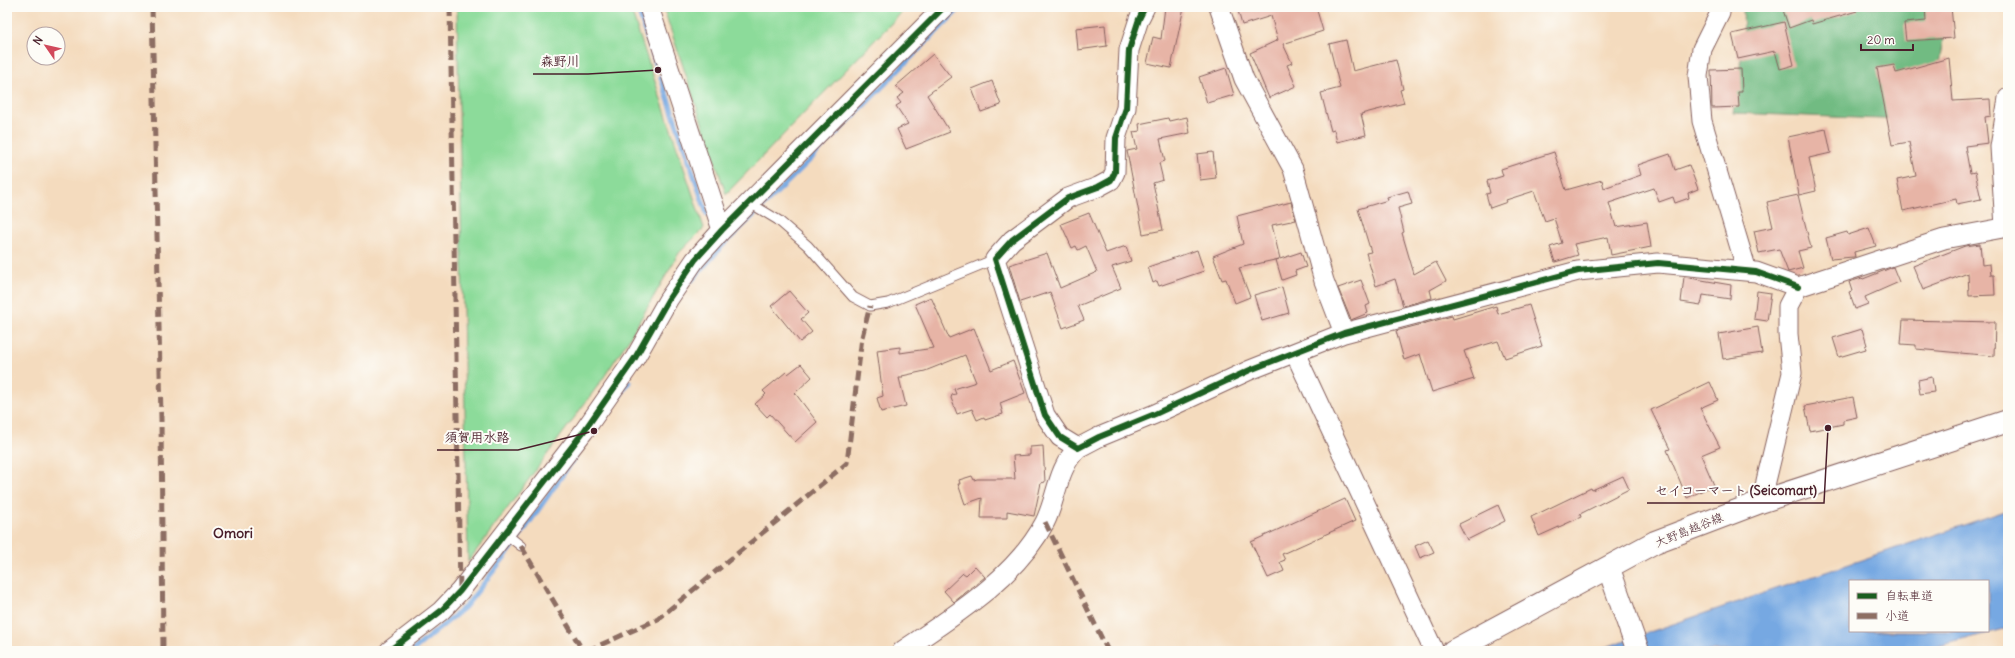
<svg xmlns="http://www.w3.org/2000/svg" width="2015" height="658" font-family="Delius,'Klee One',sans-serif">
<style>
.green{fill:#8cdb9a;stroke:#6b7d62}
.forest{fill:#71bb82;stroke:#5e6d56}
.water{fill:#76a8e2;stroke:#606486;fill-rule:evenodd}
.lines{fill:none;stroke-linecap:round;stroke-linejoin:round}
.stream{stroke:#76a8e2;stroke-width:5}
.building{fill:#e7b4a6}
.service-casing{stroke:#86615e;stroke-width:11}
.minor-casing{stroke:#86615e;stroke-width:21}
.tertiary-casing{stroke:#86615e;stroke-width:24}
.secondary-casing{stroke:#86615e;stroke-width:24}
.service{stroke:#fff;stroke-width:9}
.minor{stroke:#fff;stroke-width:19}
.tertiary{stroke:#fff;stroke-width:22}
.secondary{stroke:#fff;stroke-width:22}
.quiet{stroke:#8d6e63;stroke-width:5;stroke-dasharray:10 5;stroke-linecap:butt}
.cycleway-casing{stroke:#fdfcf7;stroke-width:8}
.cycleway{stroke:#1b5e20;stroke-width:6}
.labels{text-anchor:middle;stroke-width:4;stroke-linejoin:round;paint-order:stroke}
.street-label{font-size:12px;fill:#4a1f2b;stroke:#fdfcf7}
.quarter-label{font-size:14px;font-weight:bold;fill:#4a1f2b;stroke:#fdfcf7}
.leader{fill:none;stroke:#4a1f2b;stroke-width:1.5}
.callout-dot{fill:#4a1f2b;stroke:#fdfcf7;stroke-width:1.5}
.callout-label{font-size:13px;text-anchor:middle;font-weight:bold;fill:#4a1f2b;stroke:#fdfcf7;stroke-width:4;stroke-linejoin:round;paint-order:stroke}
</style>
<rect width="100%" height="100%" fill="#fdfcf7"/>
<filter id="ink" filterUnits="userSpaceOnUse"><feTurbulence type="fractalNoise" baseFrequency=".025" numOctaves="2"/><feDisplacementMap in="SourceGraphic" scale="8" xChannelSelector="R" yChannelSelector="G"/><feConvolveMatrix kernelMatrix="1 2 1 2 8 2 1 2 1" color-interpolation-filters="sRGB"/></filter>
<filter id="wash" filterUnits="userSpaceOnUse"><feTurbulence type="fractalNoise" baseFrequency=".012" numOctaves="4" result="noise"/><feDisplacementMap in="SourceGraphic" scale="16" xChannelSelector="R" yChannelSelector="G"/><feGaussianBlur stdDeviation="0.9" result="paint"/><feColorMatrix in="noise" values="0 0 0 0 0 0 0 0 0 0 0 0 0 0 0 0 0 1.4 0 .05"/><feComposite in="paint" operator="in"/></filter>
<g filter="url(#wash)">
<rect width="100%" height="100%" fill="#f4dbbe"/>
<path class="green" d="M457 7H630L704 228 679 253 629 339 602 380 468 562Z
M663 7H907L726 194Z"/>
<path class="forest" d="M1743 7H1948L1930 121 1733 113 1744 40Z"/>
<path class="water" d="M2008 510V628L1920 651H1594ZM1850 581H1988V631H1850Z"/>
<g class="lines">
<path class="stream" d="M637 7 658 70
M661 78 707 214
M692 280 721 247 809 161 961 7
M613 405 629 382
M412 651 465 607 511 549 575 457"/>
</g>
<g id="blocks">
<path class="building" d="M1165 7H1184L1171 68 1147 63 1153 37 1161 39Z
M1237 7H1316L1323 31 1283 44 1292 63 1287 65 1296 86 1269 98 1250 53 1278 40 1271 16 1242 25Z
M1782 7H1857V11L1812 24 1811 20 1789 28Z
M1925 7H1951L1954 38 1906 41 1904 23 1926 21Z
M1784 22 1794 65 1780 69 1775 51 1738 59 1732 34Z
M1105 25 1107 46 1078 50 1076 28Z
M1346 40 1353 71 1396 60 1403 89 1400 90 1404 103 1361 114 1366 135 1337 142 1334 130 1331 131 1321 93 1340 88 1329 44Z
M933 54 951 77 927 95 950 132 906 149 897 129 908 124 896 106 901 103 897 98 904 93 896 86Z
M1949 58 1953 101 1990 99 1991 116 1985 117 1988 143 1965 146 1970 173 1975 172 1981 199 1957 204 1956 199 1903 211 1897 180 1916 176 1909 142 1892 145 1877 68 1894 65 1896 73Z
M1226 68 1234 95 1207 103 1199 77Z
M1741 69 1742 92H1738L1739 107 1712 108 1711 70Z
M992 81 1001 105 981 112 972 89Z
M1187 117 1190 133 1160 139 1165 161 1159 163 1163 180 1153 183 1163 230 1143 234 1127 151 1137 149 1133 132 1140 131 1139 124 1168 118 1169 121Z
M1826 129 1831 153 1809 158 1816 191 1799 195 1788 137Z
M1213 152 1216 178 1200 180 1197 154Z
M1554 152 1566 190 1602 180 1604 188 1641 175 1638 165 1670 154 1675 170 1689 165 1698 189 1688 193 1689 198 1675 203 1673 197 1659 202 1654 188 1609 203 1616 227 1647 222 1651 247 1611 255 1608 237 1574 244 1578 255 1555 262 1550 247 1562 243 1554 218 1545 221 1534 191 1506 200 1507 202 1490 208 1486 194 1490 193 1487 181 1503 176 1501 169Z
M1408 191 1412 204 1398 208 1404 232 1402 233 1414 274 1436 262 1446 281 1430 290 1432 298 1403 306 1395 279 1376 286 1366 253 1371 252 1358 209 1388 200 1387 197Z
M1798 195 1811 248 1798 251 1803 268 1788 272 1779 249 1759 253 1754 231 1773 227 1767 202Z
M1291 202 1296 220 1272 225 1280 259 1301 252 1306 267 1295 271 1296 275 1282 280 1276 260 1279 259 1239 268 1250 297 1235 303 1226 279 1222 280 1213 256 1243 244 1237 216Z
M1089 213 1106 253 1126 246 1131 261 1112 267 1121 288 1078 306 1084 320 1063 328 1050 292 1020 302 1009 265 1047 253 1060 288 1097 272 1086 246 1078 250 1076 246 1072 248 1061 224Z
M1869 228 1876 246 1854 252 1855 257H1853L1831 259 1826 238 1847 232 1848 235Z
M1980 244 1982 265 1990 264 1991 275H1994L1995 295 1969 296 1968 273 1923 290 1913 266 1965 246Z
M1197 250 1204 271 1159 286 1157 281 1153 283 1148 267Z
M1893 267 1899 282 1865 297 1868 304 1855 309 1849 292 1852 291 1849 282 1862 278 1863 279Z
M1684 277 1731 285 1730 299 1703 295 1701 305 1681 302Z
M1361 280 1370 304 1366 306 1368 313 1351 320 1338 288Z
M1282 287 1289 313 1262 321 1254 295Z
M789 291 808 313 801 319 812 332 800 342 771 306Z
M1757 291 1771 293 1767 321 1754 319Z
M931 297 949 338 974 328 991 370 1013 361 1025 393 1000 403 1003 414 985 420 984 417 977 420 972 409 957 414 951 398 952 395 956 394 954 389 976 382 965 355 925 371 902 376 903 378H899L906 406 881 412 877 398 883 396 877 350 900 347V353L934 348 915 304Z
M1529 305 1542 346 1505 358 1498 341 1464 351 1474 379 1432 392 1420 354 1404 360 1396 331 1452 316 1453 319 1496 306 1498 314Z
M1903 320 1995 322 1994 356 1916 349V345L1901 344Z
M1758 327 1762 353 1723 359 1719 334Z
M1862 329 1867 345 1865 346 1866 349 1839 357 1833 338Z
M801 364 812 377 795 393 817 422 795 442 770 414 767 417 755 404 766 394 763 391 786 372 788 374Z
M1932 377 1934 392 1920 394 1918 380Z
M1710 382 1718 400 1700 408 1720 447 1701 455 1714 485 1687 498 1667 450 1670 449 1651 410Z
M1853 397 1857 417 1843 420V424L1810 431 1805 406Z
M1043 446 1045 482 1041 483 1034 516 1007 511V518H981L982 498 965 504 958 484H960L959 480 972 476 974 480 977 479H1015L1013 456 1030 455V447Z
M1623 476 1629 489 1580 514 1581 517 1539 536 1531 517 1591 488 1592 490Z
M1345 499 1355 521 1282 554 1285 560 1280 562 1284 571 1268 578 1251 542Z
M1498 505 1505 521 1467 540 1459 524Z
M1428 540 1434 552 1420 558 1415 546Z
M975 566 985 577 954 602 944 591 963 573 966 575Z"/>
</g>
</g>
<g filter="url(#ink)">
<use href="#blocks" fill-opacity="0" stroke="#86615e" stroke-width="1"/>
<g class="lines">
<defs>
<path id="service" d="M750 203 778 220 808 246 853 297 870 306 888 303 995 259
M506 534 521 546"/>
<path id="minor" d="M649 7 722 230
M1145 7 1139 19 1129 50 1126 108 1116 138 1115 172 1111 180 1098 187 1068 198 1012 240 995 259 1045 415 1060 437 1078 448 1099 437 1155 414 1250 370 1344 333 1578 271 1658 263 1756 272 1798 287
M1219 7 1244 79 1293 169 1324 281 1344 333
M1720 7V13L1702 49 1698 76 1702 121 1747 271
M2005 227 2000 147 2008 98
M1295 353 1434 651
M1763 501 1766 481 1792 373 1788 334V306L1798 287 1944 239 2008 227
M389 651 441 611 460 591 584 431 635 358 668 300 695 260 722 230 944 7
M902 651C952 617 1016 578 1045 522 1057 498 1057 468 1078 448"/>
<path id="tertiary" d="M1609 569 1638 651"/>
<path id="secondary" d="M1453 651 1655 542 1763 501 2008 421"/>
</defs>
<use href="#service" class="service-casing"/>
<use href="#minor" class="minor-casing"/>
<use href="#tertiary" class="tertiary-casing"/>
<use href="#secondary" class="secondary-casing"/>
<use href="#service" class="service"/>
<use href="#minor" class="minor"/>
<use href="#tertiary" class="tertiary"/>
<use href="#secondary" class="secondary"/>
<path class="quiet" d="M152 7 161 418 163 651
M450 7 460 591
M1045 522 1108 651
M521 546 583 651
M587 651 658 619 847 463 862 337 870 306"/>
<defs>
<path id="cycleway" d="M1145 7 1139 19 1129 50 1126 108 1116 138 1115 172 1111 180 1098 187 1068 198 1012 240 995 259 1045 415 1060 437 1078 448 1099 437 1155 414 1250 370 1344 333 1578 271 1658 263 1756 272 1798 287
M389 651 441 611 460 591 584 431 635 358 668 300 695 260 722 230 944 7"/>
</defs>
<use href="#cycleway" class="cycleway-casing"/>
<use href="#cycleway" class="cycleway"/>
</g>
</g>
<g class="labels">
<g class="street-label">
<text transform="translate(1689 530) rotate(-22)" y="4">大野島越谷線</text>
</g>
<g class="quarter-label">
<text x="233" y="538">Omori</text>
</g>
</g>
<path class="leader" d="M658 70L588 74H533M594 431L518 450H437M1828 428L1824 503H1647"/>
<g class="callout-dot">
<circle cx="658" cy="70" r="4"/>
<circle cx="594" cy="431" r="4"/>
<circle cx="1828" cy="428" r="4"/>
</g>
<g class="callout-label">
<text x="560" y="66">森野川</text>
<text x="477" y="442">須賀用水路</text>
<text x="1736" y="495">セイコーマート (Seicomart)</text>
</g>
<rect width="2015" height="658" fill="none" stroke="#fdfcf7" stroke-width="24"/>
<rect x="1849" y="580" width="140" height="52" fill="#fdfcf7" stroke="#b5a4a5"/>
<rect x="1857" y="593" width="20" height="6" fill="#1b5e20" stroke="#b5a4a5"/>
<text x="1885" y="600" font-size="12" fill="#4a1f2b">自転車道</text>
<rect x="1857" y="613" width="20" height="6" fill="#8d6e63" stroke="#b5a4a5"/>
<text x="1885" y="620" font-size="12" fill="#4a1f2b">小道</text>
<g transform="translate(46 46) rotate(304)"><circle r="19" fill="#fdfcf7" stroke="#b5a4a5"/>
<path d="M0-3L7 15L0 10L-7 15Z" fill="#d1495b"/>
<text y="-6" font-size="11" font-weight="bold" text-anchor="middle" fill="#4a1f2b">N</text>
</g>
<path d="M1861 44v6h52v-6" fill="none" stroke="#4a1f2b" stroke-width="2"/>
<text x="1867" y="44" font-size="12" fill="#4a1f2b" stroke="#fdfcf7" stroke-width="3" paint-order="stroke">20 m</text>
</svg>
